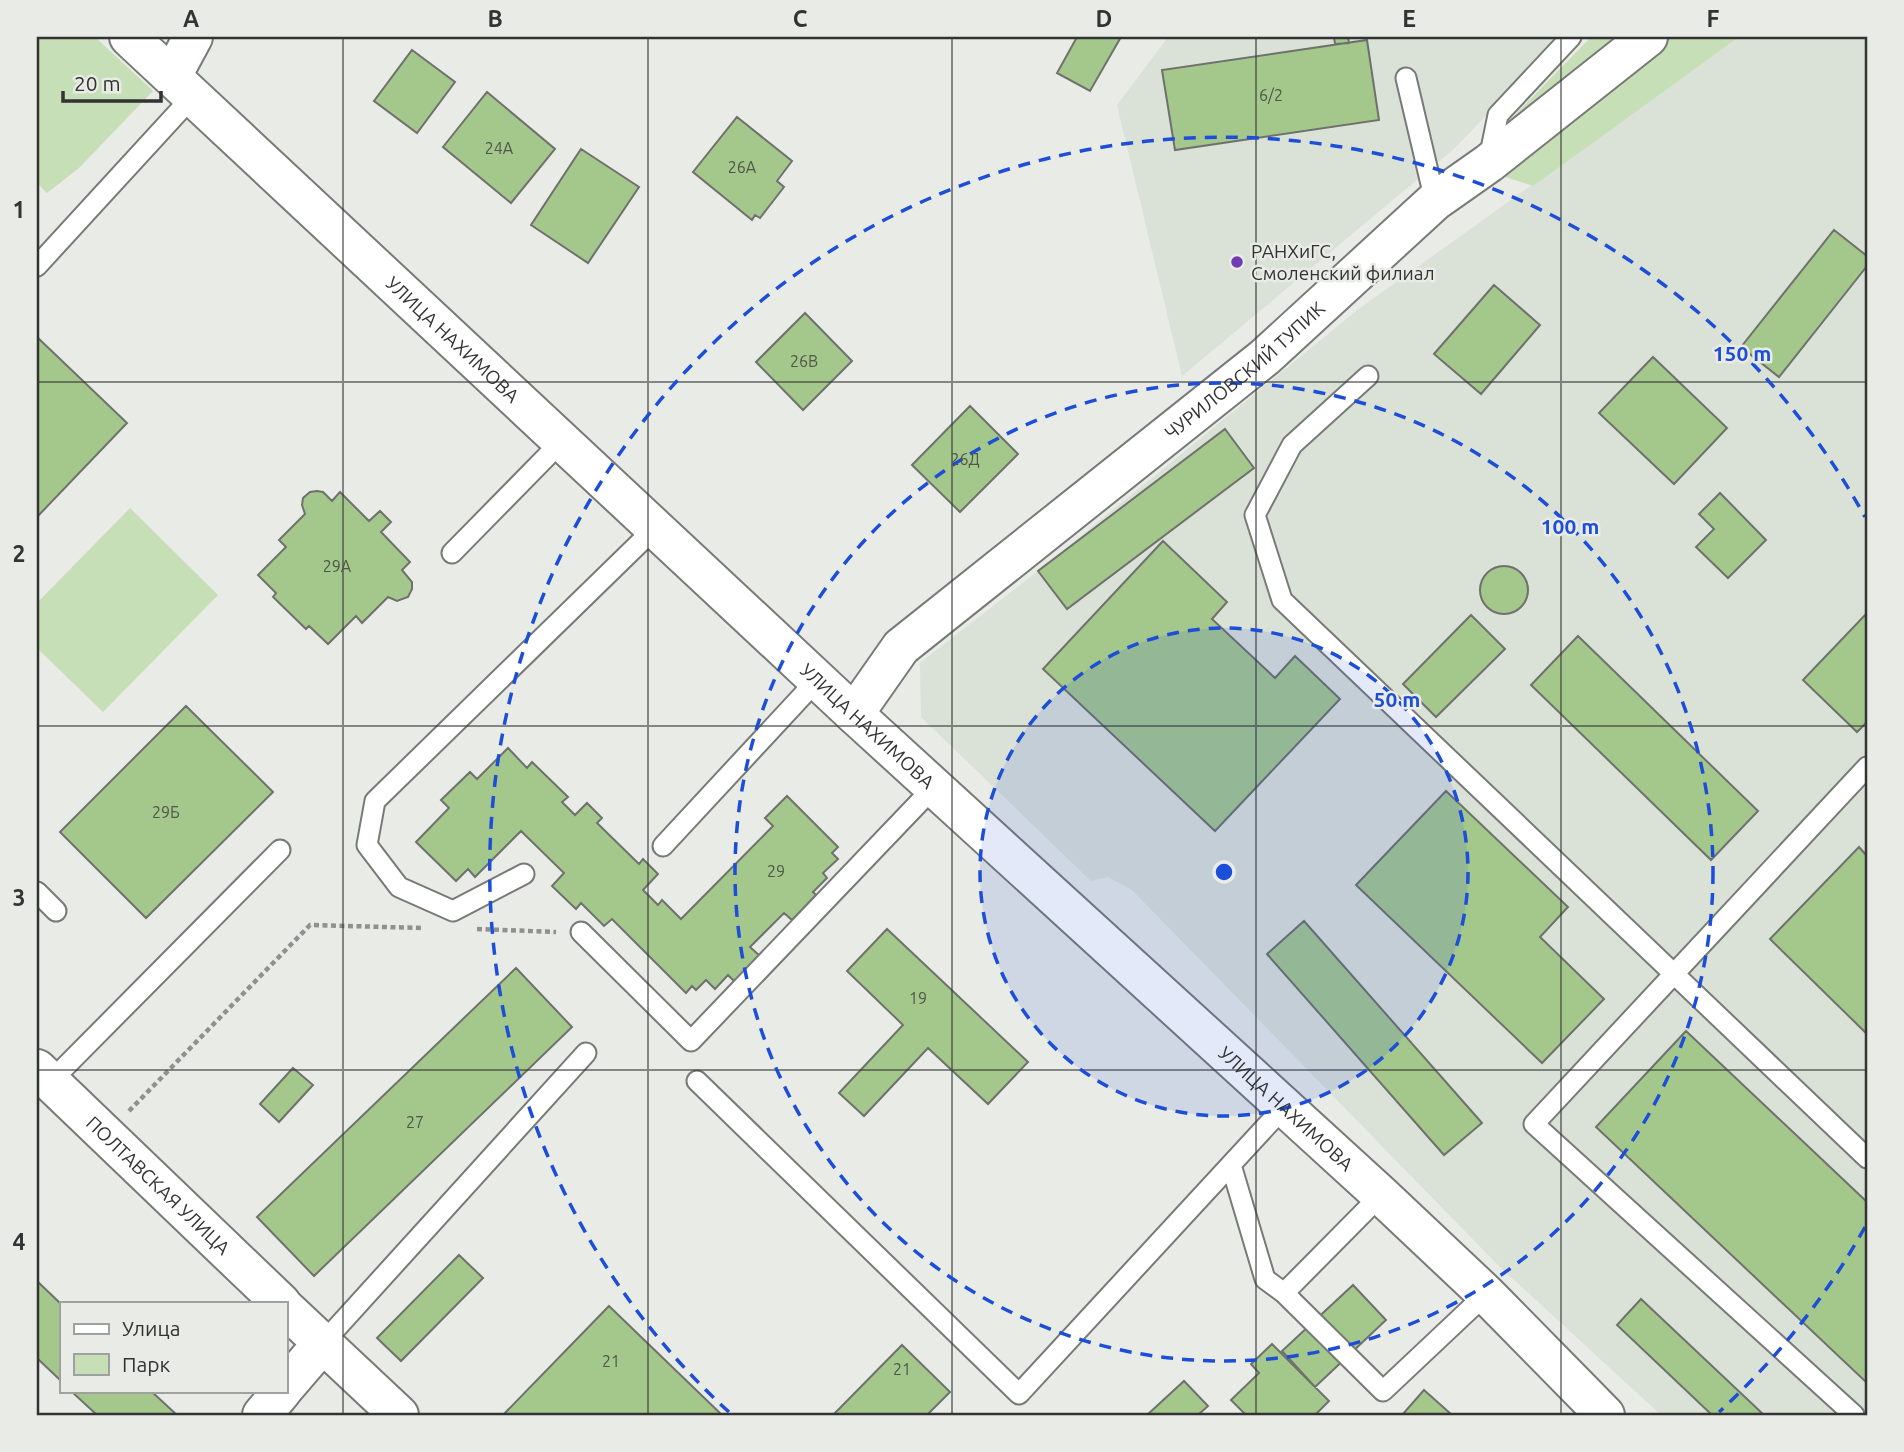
<svg xmlns="http://www.w3.org/2000/svg" width="1904" height="1452" font-family="Ubuntu,sans-serif">
<style>
.built{fill:#dae1d6}
.green{fill:#c6dfb7}
.building{fill:#a4c88c;stroke:#6f716d;stroke-width:2}
.lines{fill:none;stroke-linecap:round;stroke-linejoin:round}
.service-casing{stroke:#777a76;stroke-width:23}
.minor-casing{stroke:#777a76;stroke-width:42}
.tertiary-casing{stroke:#777a76;stroke-width:42}
.path{stroke:#8f918e;stroke-width:4.5;stroke-dasharray:5 3.5;stroke-linecap:butt}
.service{stroke:#fff;stroke-width:19}
.minor{stroke:#fff;stroke-width:38}
.tertiary{stroke:#fff;stroke-width:38}
.grid{fill:none;stroke:#323332;stroke-width:2;stroke-opacity:0.55}
.ring{fill:none;stroke:#1d4ed8;stroke-width:3.5;stroke-dasharray:12 9}
.poi-dot{fill:#713bb1;stroke:#e8ebe6;stroke-width:2.5}
.labels{text-anchor:middle;stroke-width:5;stroke-linejoin:round;paint-order:stroke}
.number-label{font-size:16px;fill:#4e5848}
.poi-label{font-size:19px;fill:#323332;stroke:#e8ebe6;text-anchor:start}
.street-label{font-size:19px;fill:#323332;stroke:#e8ebe6}
.centre{fill:#1d4ed8;stroke:#e8ebe6;stroke-width:3.5}
.ring-label{font-size:21px;text-anchor:middle;font-weight:bold;fill:#1d4ed8;stroke:#e8ebe6;stroke-width:5;stroke-linejoin:round;paint-order:stroke}
.neatline{fill:none;stroke:#323332;stroke-width:2.5}
.grid-label{font-size:23px;text-anchor:middle;font-weight:bold;fill:#323332}
</style>
<rect width="100%" height="100%" fill="#e8ebe6"/>
<path class="built" d="M1168 37H1561L1454 149 1182 376 1117 105Z
M1739 37H1867V1415H1661L1499 1266 1132 890 1108 877 1091 881 921 717 920 663 1038 571 1360 308Z"/>
<path class="green" d="M37 37H95L153 91 79 168 47 193 37 183Z
M1591 37H1629L1519 125 1512 118Z
M1666 37H1739L1533 186 1494 173Z
M130 508 218 595 103 712 37 648V603Z"/>
<path class="building" d="M1077 37H1121L1090 91 1057 73Z
M1334 37H1348L1349 43 1335 44Z
M1367 40 1379 120 1175 150 1162 70Z
M412 50 455 82 417 133 374 101Z
M487 92 555 149 511 203 443 147Z
M737 117 792 161 777 181 784 187 760 218 755 215 752 220 693 172Z
M581 149 639 187 588 263 531 225Z
M1834 230 1867 256V266L1779 377 1741 347Z
M1494 285 1540 325 1481 394 1434 354Z
M805 313 852 361 803 410 756 362Z
M37 337 127 423 37 517Z
M1653 357 1727 428 1674 484 1599 413Z
M970 406 1018 454 960 512 912 465Z
M1225 429 1254 468 1067 609 1038 571Z
M317 491 323 492 332 501 340 492 369 521 380 511 391 522 381 532 410 562 402 570 412 582V589L408 597 397 601 388 597 362 623 356 616 328 644 309 626 306 629 273 597 276 593 258 575 286 547 279 540 305 514 302 505 303 498 310 492Z
M1720 493 1766 540 1728 578 1696 547 1714 529 1699 514Z
M1163 541 1227 602 1212 619 1275 678 1295 656 1340 699 1215 831 1043 669Z
M1480 590a24 24 0 1 1 48 0a24 24 0 1 1-48 0Z
M1867 613V722L1857 732 1803 680Z
M1471 615 1505 649 1436 717 1403 684Z
M1578 636 1758 811 1711 860 1531 685Z
M186 706 273 792 146 918 60 832Z
M508 748 527 768 532 762 568 797 562 802 575 815 587 803 602 818 597 823 639 864 643 859 658 874 643 890 658 905 662 900 681 919 773 826 765 818 787 796 838 847 832 853 838 859 823 873 827 878 813 892 816 895 792 920 784 913 750 947 760 956 735 982 728 975 715 989 706 980 696 990 692 986 686 993 612 919 604 926 581 903 576 909 552 886 564 873 521 831 475 877 468 869 456 881 416 842 449 808 441 800 470 772 477 779Z
M1446 791 1568 907 1540 937 1604 999 1542 1063 1356 885Z
M1859 847 1867 856V1034L1770 939Z
M1304 921 1482 1123 1444 1155 1267 954Z
M887 929 1028 1062 988 1104 928 1048 864 1116 839 1093 903 1025 847 971Z
M516 968 572 1027 314 1276 257 1217Z
M1686 1031 1867 1202V1383L1596 1127Z
M293 1068 313 1085 279 1122 260 1104Z
M459 1255 483 1278 401 1361 377 1338Z
M37 1281 61 1304V1381L37 1358Z
M1353 1285 1386 1320 1315 1387 1282 1351Z
M1641 1299 1764 1415H1712L1617 1325Z
M609 1306 722 1415H503Z
M1272 1344 1329 1401 1315 1415H1246L1231 1400 1259 1373 1251 1364Z
M902 1345 950 1392 927 1415H833Z
M1184 1381 1208 1406 1198 1415H1147Z
M1424 1390 1452 1415H1402Z
M71 1391H151L177 1415H97Z"/>
<g class="lines">
<defs>
<path id="service" d="M1406 78 1435 201
M1489 159 1498 115 1571 37
M37 266 193 96
M1368 376 1292 445 1255 515 1282 600 1867 1158
M452 553 562 441
M663 846 817 680
M524 874 453 911 399 887 367 845 375 801 655 528
M37 892 56 911
M581 932 691 1041 934 787
M697 1081 1019 1394 1284 1107
M50 1082 280 850
M1231 1165 1265 1279 1284 1293
M1381 1195 1284 1293 1383 1391 1486 1294
M322 1344 586 1053
M1854 1415 1534 1124 1867 767"/>
<g id="minor">
<path d="M172 76 193 37"/>
<path id="s1" d="M854 714 901 647 1265 357 1435 201 1489 163 1648 37"/>
<path id="s2" d="M37 1069 281 1303"/>
<path d="M285 1308 399 1415"/>
<path d="M285 1387 322 1344"/>
<path d="M262 1415 282 1391"/>
</g>
<g id="tertiary">
<path id="s3" d="M129 37 854 714 1381 1195 1486 1294 1605 1415"/>
</g>
</defs>
<use href="#service" class="service-casing"/>
<use href="#minor" class="minor-casing"/>
<use href="#tertiary" class="tertiary-casing"/>
<path class="path" d="M477 929 556 932
M129 1111 310 925 423 928"/>
<use href="#service" class="service"/>
<use href="#minor" class="minor"/>
<use href="#tertiary" class="tertiary"/>
</g>
<path class="grid" d="M343 37V1415M648 37V1415M952 37V1415M1256 37V1415M1561 37V1415M37 382H1867M37 726H1867M37 1070H1867"/>
<circle cx="1224" cy="872" r="244" fill="#1d4ed8" fill-opacity=".12"/>
<g class="ring">
<circle cx="1224" cy="872" r="244"/>
<circle cx="1224" cy="872" r="489"/>
<path d="M1865 1227A733 733 0 0 1 1719 1412M729 1412A733 733 0 1 1 1865 517"/>
</g>
<circle class="poi-dot" cx="1237" cy="262" r="7"/>
<g class="labels">
<g class="number-label">
<text x="1271" y="101">6/2</text>
<text x="499" y="154">24А</text>
<text x="742" y="173">26А</text>
<text x="804" y="367">26В</text>
<text x="965" y="465">26Д</text>
<text x="337" y="572">29А</text>
<text x="166" y="818">29Б</text>
<text x="776" y="877">29</text>
<text x="918" y="1004">19</text>
<text x="415" y="1128">27</text>
<text x="611" y="1367">21</text>
<text x="902" y="1375">21</text>
</g>
<g class="poi-label">
<text x="1251" y="258">РАНХиГС,<tspan x="1251" dy="22">Смоленский филиал</tspan></text>
</g>
<g class="street-label">
<text dy="7" stroke="none"><textPath href="#s3" startOffset="443">УЛИЦА НАХИМОВА</textPath></text>
<text dy="7" stroke="none"><textPath href="#s1" startOffset="523">ЧУРИЛОВСКИЙ ТУПИК</textPath></text>
<text dy="7" stroke="none"><textPath href="#s3" startOffset="1010">УЛИЦА НАХИМОВА</textPath></text>
<text dy="7" stroke="none"><textPath href="#s3" startOffset="1577">УЛИЦА НАХИМОВА</textPath></text>
<text dy="7" stroke="none"><textPath href="#s2" startOffset="168">ПОЛТАВСКАЯ УЛИЦА</textPath></text>
</g>
</g>
<circle cx="1224" cy="872" r="10" class="centre"/>
<g class="ring-label">
<text x="1742" y="361">150 m</text>
<text x="1570" y="534">100 m</text>
<text x="1397" y="707">50 m</text>
</g>
<rect width="1904" height="1452" fill="none" stroke="#e8ebe6" stroke-width="77"/>
<rect x="60" y="1302" width="228" height="91" fill="#e8ebe6" stroke="#9fa19e" stroke-width="2"/>
<rect x="74" y="1324" width="35" height="10" fill="#ffffff" stroke="#9fa19e" stroke-width="2"/>
<text x="122" y="1336" font-size="21" fill="#323332">Улица</text>
<rect x="74" y="1354" width="35" height="21" fill="#c6dfb7" stroke="#9fa19e" stroke-width="2"/>
<text x="122" y="1372" font-size="21" fill="#323332">Парк</text>
<path d="M63 91v10h98v-10" fill="none" stroke="#323332" stroke-width="3.5"/>
<text x="74" y="91" font-size="21" fill="#323332" stroke="#e8ebe6" stroke-width="5" paint-order="stroke">20 m</text>
<rect x="38" y="38" width="1828" height="1376" class="neatline"/>
<g class="grid-label">
<text x="191" y="27">A</text>
<text x="495" y="27">B</text>
<text x="800" y="27">C</text>
<text x="1104" y="27">D</text>
<text x="1409" y="27">E</text>
<text x="1713" y="27">F</text>
<text x="19" y="218">1</text>
<text x="19" y="562">2</text>
<text x="19" y="906">3</text>
<text x="19" y="1250">4</text>
</g>
</svg>
